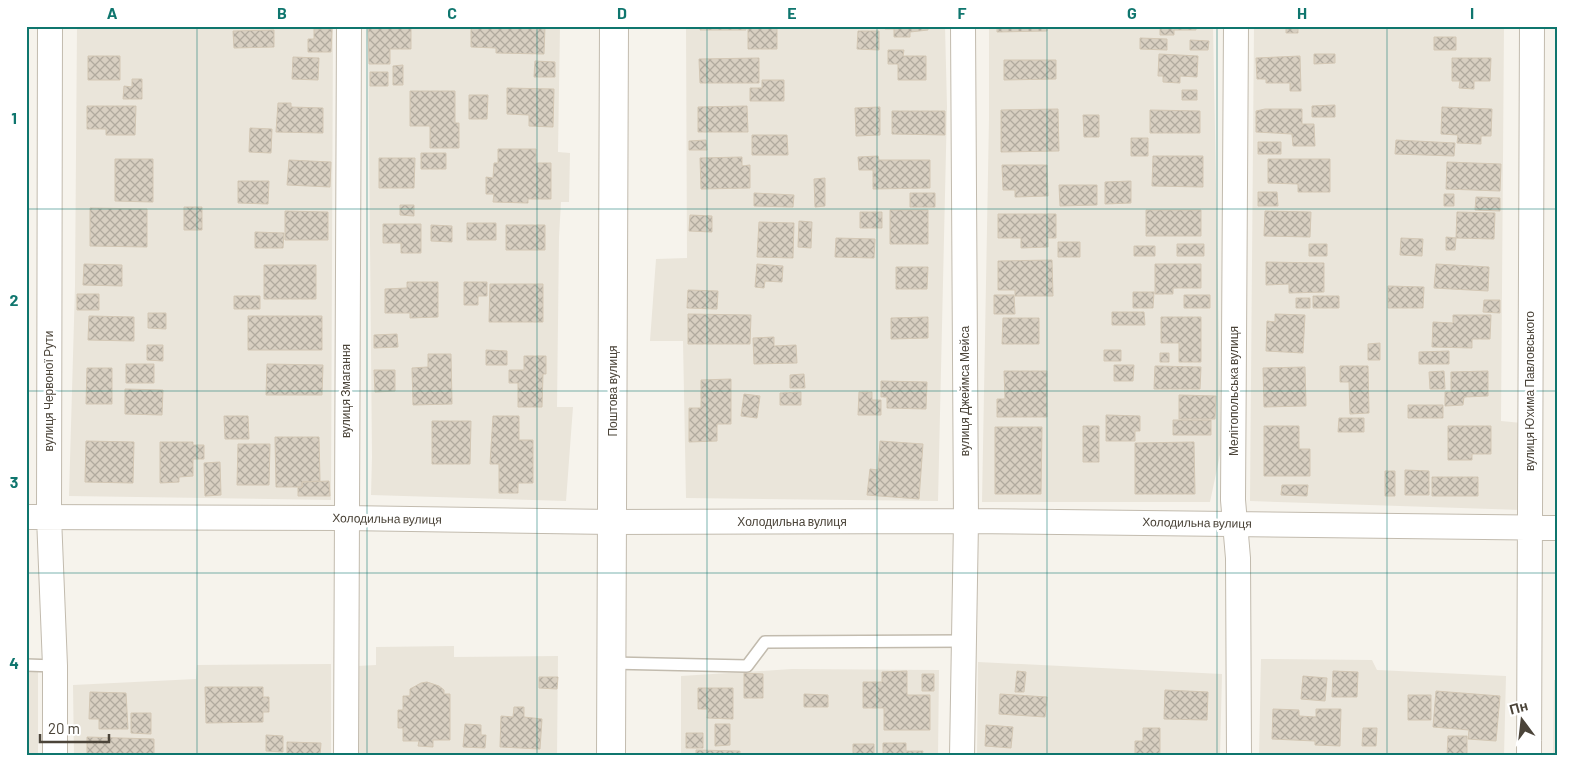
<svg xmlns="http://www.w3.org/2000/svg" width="1584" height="782" font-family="Barlow,sans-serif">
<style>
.residential{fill:#eae5da}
.building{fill:url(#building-cross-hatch);stroke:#d3c7b4}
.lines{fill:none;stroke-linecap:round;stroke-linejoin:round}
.service-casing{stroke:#c2bbae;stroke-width:14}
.minor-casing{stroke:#c2bbae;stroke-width:26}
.tertiary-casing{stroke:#c2bbae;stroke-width:30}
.service{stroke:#fff;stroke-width:11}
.minor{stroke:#fff;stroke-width:24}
.tertiary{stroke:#fff;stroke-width:28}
.grid{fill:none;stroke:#0f766e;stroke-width:1;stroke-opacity:0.55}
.labels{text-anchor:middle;stroke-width:5;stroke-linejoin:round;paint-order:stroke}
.street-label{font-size:12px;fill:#4b4439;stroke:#fff}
.neatline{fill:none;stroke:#0f766e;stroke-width:2}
.grid-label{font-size:16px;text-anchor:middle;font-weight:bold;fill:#0f766e}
</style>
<defs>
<pattern id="building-cross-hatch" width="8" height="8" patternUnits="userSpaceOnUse" patternTransform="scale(1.25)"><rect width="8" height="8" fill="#d8cfc1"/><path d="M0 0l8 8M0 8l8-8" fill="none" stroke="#b1aa9e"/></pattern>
</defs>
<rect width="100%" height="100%" fill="#f6f3ec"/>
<path class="residential" d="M77 26H333L331 500 69 496 75 286Z
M368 26H560L558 152 570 153 569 202H561L559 237 557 407H573L566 501 371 495 372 457Z
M686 26H945L947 107 938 501 686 498 683 341H650L656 259 687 258Z
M989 26H1213L1221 450 1210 502H982L989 119Z
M1254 26H1504L1501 421 1522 423V510L1250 501Z
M454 646V657L558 656 557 756H359L357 666 376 665V647Z
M1261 659 1372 660 1377 670 1506 676 1504 756H1259Z
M978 662 1222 674 1220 756H977Z
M331 664V756H74L73 685 196 679 197 665Z
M792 669 939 670 938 756H681V676Z
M26 672H38V756H26Z
M1554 680H1558V756H1553Z"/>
<path class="building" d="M411 26V49H390V64H369L368 27Z
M471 26H545L544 54 496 53V48L471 47Z
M700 26H746V30H700Z
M885 26H928V30L910 32V37H894V29H885Z
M997 26H1047V31L997 32Z
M1160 26H1196V30H1174V35H1160Z
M1286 26H1307V27H1298V33H1286Z
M1454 26H1499V28L1454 27Z
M748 27H777V49H748Z
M314 29H332L331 52H308V39H314Z
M274 30V47L234 48 233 31Z
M858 31H879V50L857 49Z
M1434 37H1456V50H1434Z
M1140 38 1167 39V50L1140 49Z
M1190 40 1209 41 1208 50H1190Z
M888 50H904L903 56H926V80H898V64H888Z
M1159 54 1198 56 1197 77 1180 76V83L1163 82V76H1158Z
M1314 54H1335V63L1314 64Z
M88 56H120V80H88Z
M1300 56 1301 91H1290V83H1266V79H1257L1256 58Z
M293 57 319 58 318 80 292 79Z
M759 58V83H700L699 59Z
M1452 58H1491L1490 81H1474V89L1459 88 1460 81H1452Z
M1004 60H1056V79L1004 80Z
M535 61 555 62V77H534Z
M403 65V85H393V66Z
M370 72H388V86H370Z
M132 79H142V99H123L124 86 132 87Z
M762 80H784V101H750V88H762Z
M507 88 554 89 553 127 529 126V115L507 114Z
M1182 90H1197V100H1182Z
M410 91H455V123H459V148H430V126H410Z
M469 95H488L487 119H469Z
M278 103H291V107L323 108V133L276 132Z
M1335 105V117H1312V106Z
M87 106H136L135 135H106V129H87Z
M747 106 748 132H698V107Z
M880 107V135L856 136 855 108Z
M1442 107 1492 109 1491 136H1481V144L1457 143 1458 135 1441 134Z
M1058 109 1059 151 1001 152V110Z
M1265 109H1302V124H1314L1315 146H1293L1292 134 1256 132V111Z
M1150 110 1200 111V133H1150Z
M892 111H945V135L892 134Z
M1083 115H1099V137H1084Z
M250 128 272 129 271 153 249 152Z
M752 135H787L788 155H752Z
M1131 138H1148V156H1131Z
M706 140 707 150H689V141Z
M1396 140 1455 143 1454 156 1395 154Z
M1258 142H1281V154H1258Z
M498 149H536V163H551V199H528V203L493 202 494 194H486V177L493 178 494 163H498Z
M421 153H446V169H421Z
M878 156 879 160H930V188L873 189V170H859L858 157Z
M1153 156H1203V187L1152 186Z
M742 157V166L750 165V188L701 189 700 158Z
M379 158H415L414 188H379Z
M115 159H153V202L115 201Z
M1268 159H1330V192H1298V184L1268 183Z
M289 160 331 162 330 187 287 185Z
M1447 162 1501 164 1500 191 1446 189Z
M1002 165H1047L1048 196 1015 197V190H1003Z
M825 178V206L815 207 814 179Z
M238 181H269L268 204 238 203Z
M1131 181V203L1105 204V182Z
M1059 185H1097V205L1060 206Z
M1258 192H1277L1278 206H1258Z
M754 193 794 195 793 207 754 206Z
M910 193H935V207H910Z
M1444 194H1454V206H1444Z
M1476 197 1500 198V211L1475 210Z
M400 205H414V216L400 215Z
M184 207H202V230H184Z
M90 208 147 209V247L90 246Z
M890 210H928V244H890Z
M1146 210H1201V236H1146Z
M285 211 328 212V240H285Z
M1265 211 1311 212 1310 237 1264 236Z
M860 212H882V228H860Z
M1457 212 1495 213 1494 239 1456 238Z
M998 214H1056V238H1048V247L1021 248V238H998Z
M690 215 712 216V232L689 231Z
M799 221 812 222 811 248 798 247Z
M759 222 794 223 793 258 757 257Z
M467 223H496V240H467Z
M383 224H421V253H401V243H383Z
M431 225 452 226V242L431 241Z
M506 225H545V250H506Z
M255 232 284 233 283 248H255Z
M1446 237 1456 238 1455 250H1446Z
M836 238 875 239 874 258 835 257Z
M1401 238 1423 239 1422 256 1400 255Z
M1058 242H1080V257H1058Z
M1177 244H1204V256H1177Z
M1309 244H1327V256H1309Z
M1134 246H1155V256H1134Z
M1052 260 1053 296H1015V290H998V261Z
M1266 262 1324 263V292L1289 293V284L1266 285Z
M84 264 122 265V286L83 285Z
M757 264 783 266 782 282 765 281 764 288 755 287Z
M1155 264H1201V288H1173V294H1155Z
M1436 264 1489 267 1488 291 1434 288Z
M264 265H316V299H264Z
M896 267H928L927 289H896Z
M407 282H438V317L410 318V313H385V289L407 288Z
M464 282H487V296H478V305H464Z
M490 284H543V322H489Z
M1388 286 1424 287 1423 308H1388Z
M688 290 718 291 717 309 687 308Z
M1133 292H1154L1153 308H1133Z
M77 294H99V310H77Z
M994 295H1014L1015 314H994Z
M1184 295H1210V308H1184Z
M234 296H260V309H234Z
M1313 296H1339V308H1313Z
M1296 298H1310V308H1296Z
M1484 300H1500V313L1483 312Z
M1112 312H1144L1145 325H1112Z
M148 313H166V329L148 328Z
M688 314 751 315 750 344H688Z
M1275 314 1305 315 1303 353 1266 351 1267 321 1275 322Z
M1453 315H1491L1490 339H1472V348L1432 347 1433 322 1453 323Z
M89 316 134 317V341L88 340Z
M248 316H322V350H248Z
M928 317V338L891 339V318Z
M1161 317H1201V362H1179V343H1161Z
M1003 318H1039V344H1002Z
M397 334 398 347 374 348V335Z
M774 337V346L796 345 797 363 754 364 753 338Z
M1380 343V360H1368V344Z
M147 345H163V361L147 360Z
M486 350 507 351V365H486Z
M1104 350H1121V361H1104Z
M1449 351V364H1419V352Z
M1160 353H1169V362H1160Z
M428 354H451L452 404 413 405 412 368 428 367Z
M524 356H546V374H543L542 407H518V383H509V370H524Z
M126 364H154V383H126Z
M267 364 323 365 322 395H266Z
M1114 365H1134L1133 381H1114Z
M1155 366 1201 367 1200 389H1154Z
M1340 366H1368L1369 413 1350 414 1349 382H1340Z
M1305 367 1306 406 1264 407 1263 368Z
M87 368H112V404H86Z
M374 370H395V391L375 392Z
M1004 371H1047V417H997V399H1005Z
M1444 371 1445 389H1430L1429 372Z
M1488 371V396L1464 397 1463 405 1445 406V392H1451V372Z
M804 374 805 388H790V375Z
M731 379V424H717V441L689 442V408H701V380Z
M881 381 927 382 926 409 887 408V397H881Z
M125 389 163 390 162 415 125 414Z
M801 392V405H780V393Z
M859 392H872V400H881V415H858Z
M744 394 760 396 757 418 741 416Z
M1179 395 1216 396 1215 419H1179Z
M1408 405H1443V418H1408Z
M1106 415 1140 416V431H1135V441H1106Z
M224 416H248L249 439H225Z
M493 416H519V440H533V483H518V493H499V464H490Z
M1339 418H1364V432H1338Z
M1173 420H1211V435H1173Z
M432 421H471L470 464H432Z
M1083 426H1099V462H1083Z
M1264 426H1299V449H1310V476H1264Z
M1448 426H1491V454H1472V460H1448Z
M995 427H1042L1041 494H995Z
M275 437H319L320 481 302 482V487H276Z
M86 441 134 442 133 483 85 482Z
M880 441 923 444 919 499 867 495 870 469 878 470Z
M160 442H193V445H204V459H193V476L179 477V482L160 483Z
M1194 442 1195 494H1135V443Z
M238 444H270L269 485H237Z
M220 462 221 495 205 496 204 463Z
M1405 470 1429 471V495H1405Z
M1385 471H1395V496H1385Z
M1432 477H1478V496H1432Z
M329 481 330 496H298V487H302V482Z
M1282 485H1308L1307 496 1281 495Z
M907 671V695H930V730H884V708H863V682H882V672Z
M1017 671 1026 672 1024 692H1015Z
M1333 671 1358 672 1357 697H1332Z
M744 673 763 674V698H744Z
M922 674H934V691H922Z
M1303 676 1327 678 1325 701 1301 699Z
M539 677H558L557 689 539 688Z
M427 682 439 686 444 690V694H450V740H433V747L418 746 419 741H403V728H398V710H403V696H410V689L421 683Z
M205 687H263V697H269V712H263V722L206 723Z
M698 688H733V719L707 718 708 709H698Z
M1165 690 1208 692 1207 720 1164 719Z
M1436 691 1500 696 1496 741 1468 739 1469 730 1433 727Z
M90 692 126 693 128 729H99V719H89Z
M804 694 828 695V707H804Z
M1000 694 1047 697 1045 717 999 714Z
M1408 695H1431V720H1408Z
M514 707H524V717L542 719 540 749 500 747 501 716 513 717Z
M1273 709 1299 710V716L1316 717V709H1341L1340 746 1315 745V741L1272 739Z
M131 713H151V734L131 733Z
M465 724 481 725V735H486L485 748 463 747Z
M715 724H730V745L715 746Z
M986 725 1013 727 1011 748 985 746Z
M1143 728H1160V756H1135V741H1143Z
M1363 728H1377L1376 746H1362Z
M686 733H703V748H686Z
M266 735 283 736V752L266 751Z
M1448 736H1467V756H1447Z
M87 737 154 739V756H87Z
M287 742 321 743 320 756H287Z
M883 743H906V751H923L922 756H883Z
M853 744H874V756H853Z
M696 750 740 751V756H696Z
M1267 754 1316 755V756H1267Z"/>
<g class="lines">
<defs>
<path id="service" d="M611 663 747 666 765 642 964 641
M26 665 55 666"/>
<path id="minor" d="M50 26 49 517 55 666V756
M1236 26 1233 500 1238 558 1239 756
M26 517 345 518 612 522 966 521 1558 528
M346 756 349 26
M962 756 966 521 963 26
M1529 756 1532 26"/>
<path id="tertiary" d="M611 756 614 26"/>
</defs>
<use href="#service" class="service-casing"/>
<use href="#minor" class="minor-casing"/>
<use href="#tertiary" class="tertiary-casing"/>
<use href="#service" class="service"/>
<use href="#minor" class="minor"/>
<use href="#tertiary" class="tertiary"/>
</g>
<path class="grid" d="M197 26V756M367 26V756M537 26V756M707 26V756M877 26V756M1047 26V756M1217 26V756M1387 26V756M26 209H1558M26 391H1558M26 573H1558"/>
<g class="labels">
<g class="street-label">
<text transform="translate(49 391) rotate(-90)" y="4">вулиця Червоної Рути</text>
<text transform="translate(346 391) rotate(-90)" y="4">вулиця Змагання</text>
<text transform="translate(613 391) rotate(-90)" y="4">Поштова вулиця</text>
<text transform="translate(965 391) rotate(-90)" y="4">вулиця Джеймса Мейса</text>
<text transform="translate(1234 391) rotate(-90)" y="4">Мелітопольська вулиця</text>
<text transform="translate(1530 391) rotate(-90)" y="4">вулиця Юхима Павловського</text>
<text transform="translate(387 519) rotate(1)" y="4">Холодильна вулиця</text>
<text x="792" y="526">Холодильна вулиця</text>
<text transform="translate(1197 523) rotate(1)" y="4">Холодильна вулиця</text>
</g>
</g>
<rect width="1584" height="782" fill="none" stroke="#ffffff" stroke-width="55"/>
<g transform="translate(1522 720) rotate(345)" stroke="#ffffff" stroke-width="4" paint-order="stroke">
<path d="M0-4L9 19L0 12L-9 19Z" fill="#4b4439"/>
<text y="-8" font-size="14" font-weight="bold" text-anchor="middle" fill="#4b4439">Пн</text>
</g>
<path d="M40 734v8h69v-8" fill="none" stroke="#4b4439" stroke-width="2.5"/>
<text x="48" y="734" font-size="15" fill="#4b4439" stroke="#ffffff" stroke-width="4" paint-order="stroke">20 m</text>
<rect x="28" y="28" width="1528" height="726" class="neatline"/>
<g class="grid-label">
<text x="112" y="19">A</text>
<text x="282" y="19">B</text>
<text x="452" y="19">C</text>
<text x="622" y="19">D</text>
<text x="792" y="19">E</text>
<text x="962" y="19">F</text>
<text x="1132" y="19">G</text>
<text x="1302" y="19">H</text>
<text x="1472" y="19">I</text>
<text x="14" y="124">1</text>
<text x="14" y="306">2</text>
<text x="14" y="488">3</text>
<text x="14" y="669">4</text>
</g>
</svg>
